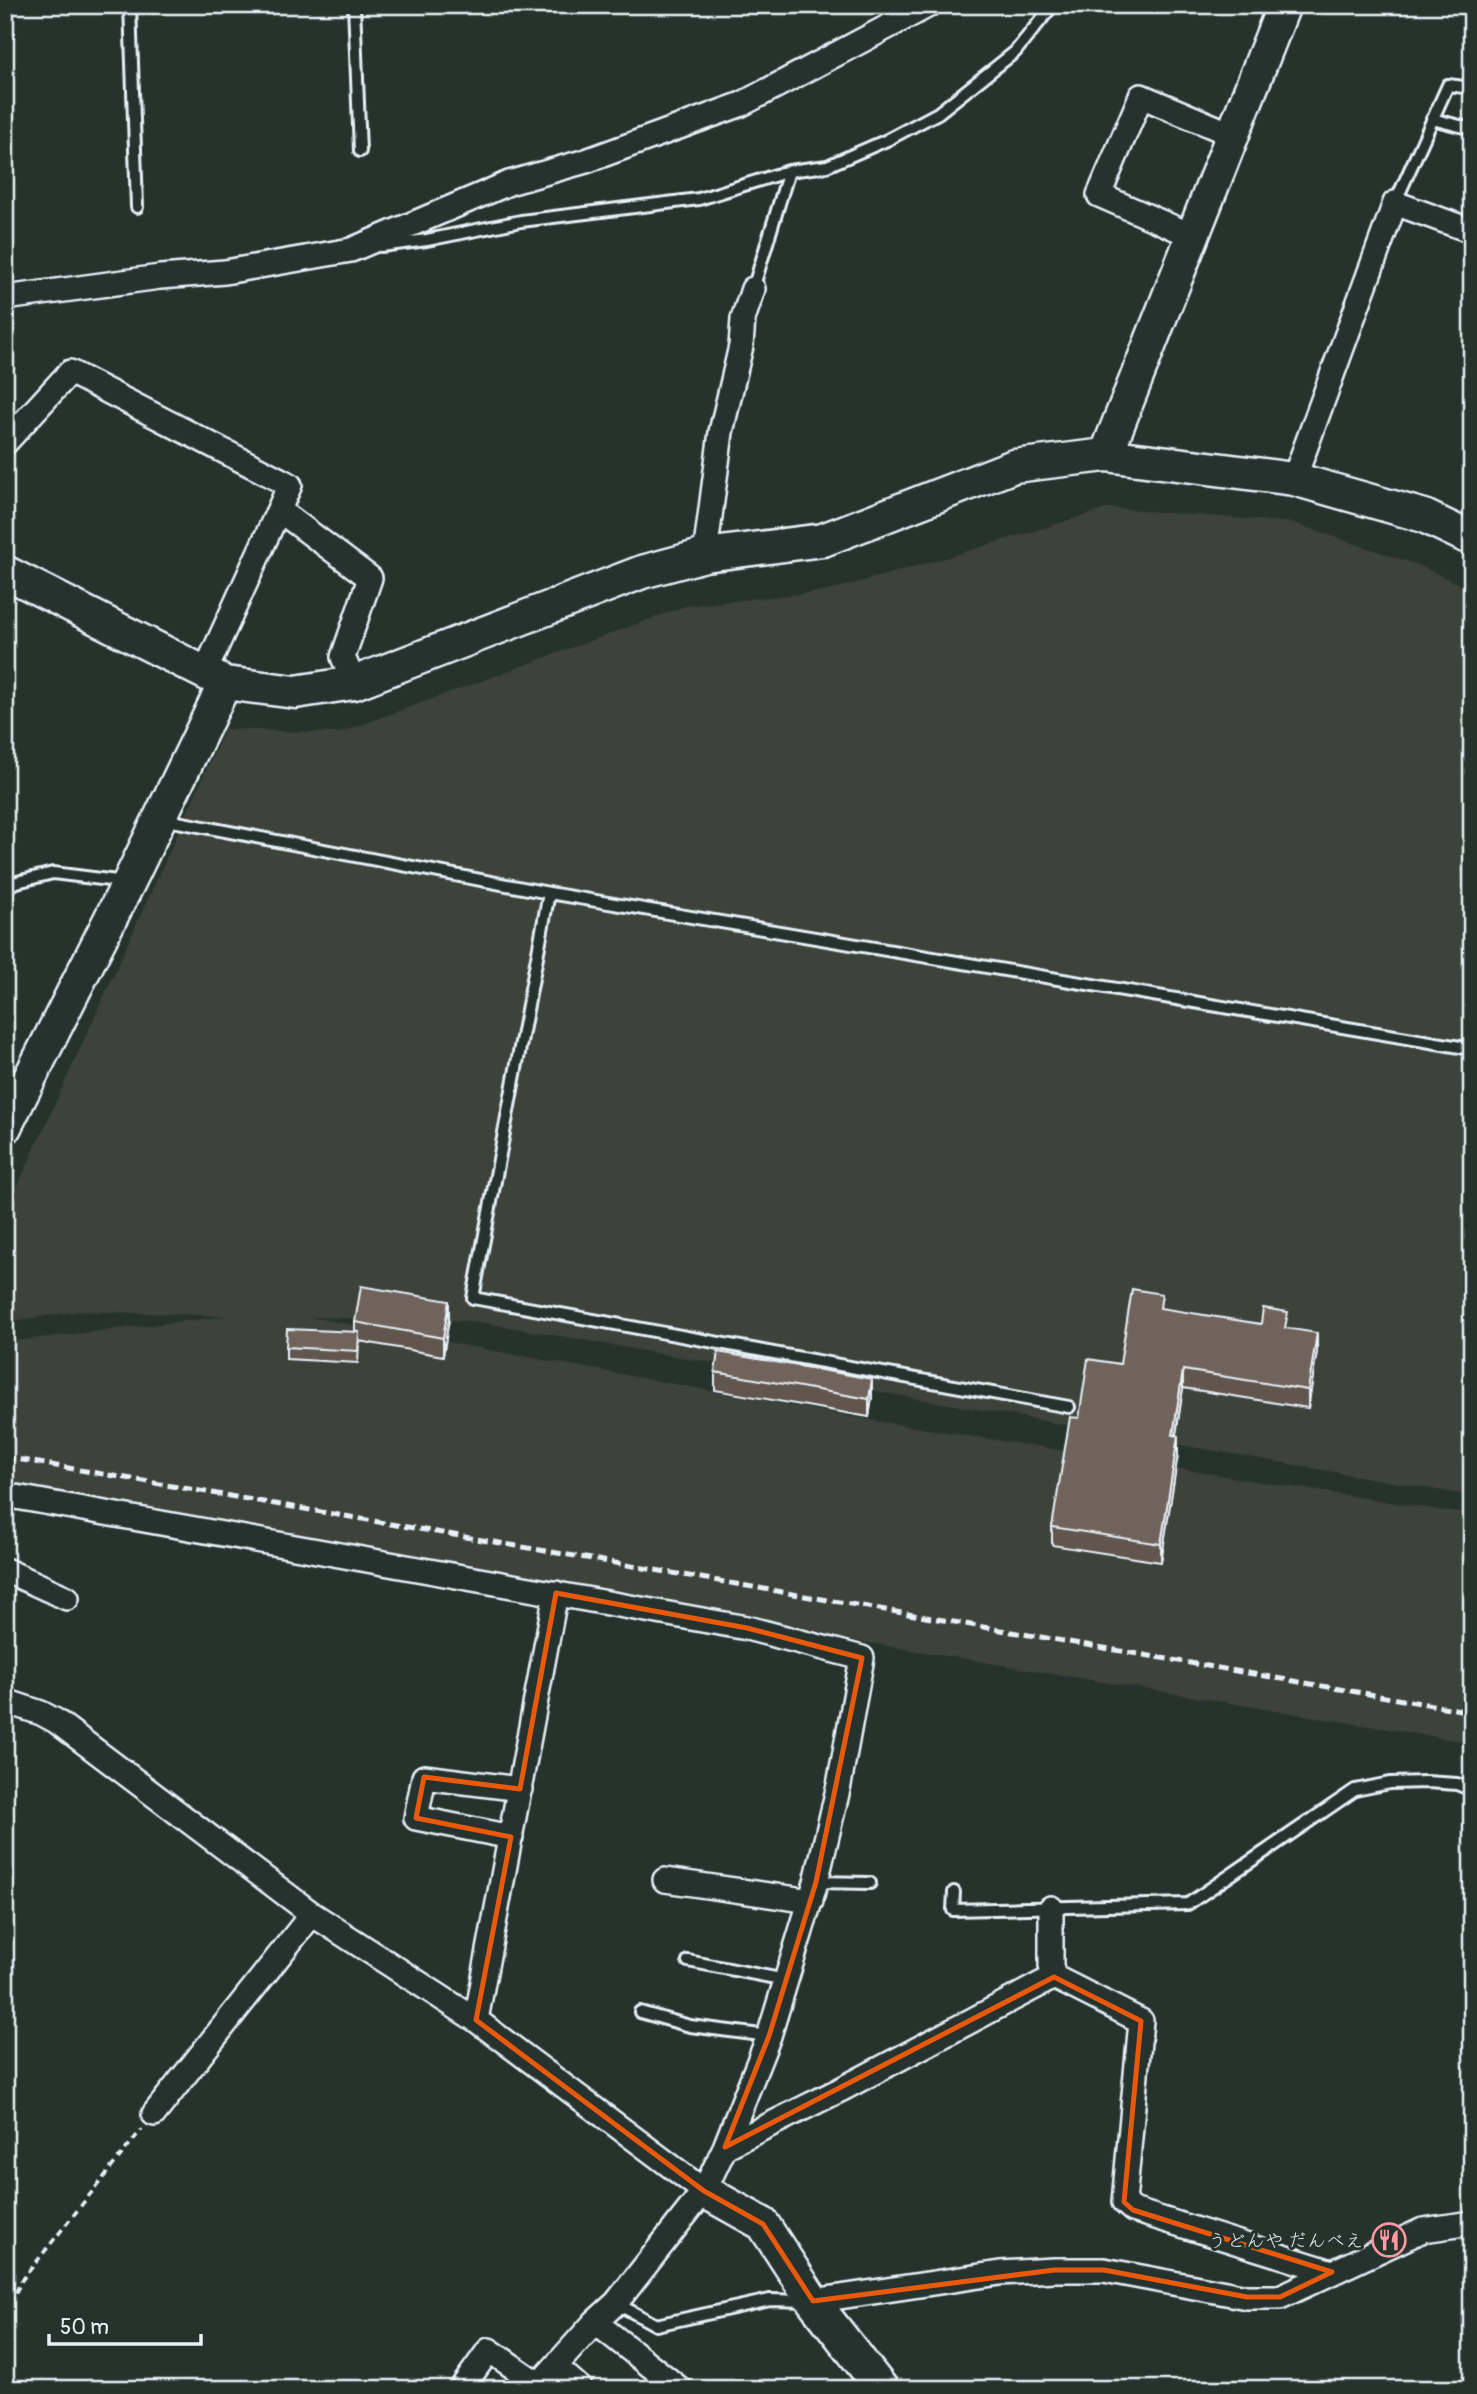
<svg xmlns="http://www.w3.org/2000/svg" width="1477" height="2394" font-family="Pangolin,'Klee One',sans-serif">
<style>
.built{fill:#3c423b}
.lines{fill:none;stroke-linecap:round;stroke-linejoin:round}
.lane-casing{stroke:#e8f1f8;stroke-width:16}
.street-casing{stroke:#e8f1f8;stroke-width:28}
.secondary-casing{stroke:#e8f1f8;stroke-width:37}
.path{stroke:#e8f1f8;stroke-width:3.5;stroke-dasharray:7 5;stroke-linecap:butt}
.lane{stroke:#26332d;stroke-width:10}
.street{stroke:#26332d;stroke-width:23}
.secondary{stroke:#26332d;stroke-width:32}
.rail{stroke:#e8f1f8;stroke-width:5;stroke-dasharray:10 5;stroke-linecap:butt}
.wall{fill:#60564e;stroke:#e8f1f8;stroke-width:2}
.shaded-wall{fill:#4e4640;stroke:#e8f1f8;stroke-width:2}
.building{fill:#70645b;stroke:#e8f1f8;stroke-width:2}
.marked{fill:none;stroke:#e8590c;stroke-width:5;stroke-linejoin:round}
.labels{text-anchor:middle;stroke-width:6;stroke-linejoin:round;paint-order:stroke}
.poi-label{font-size:19px;fill:#e8f1f8;stroke:#26332d;text-anchor:end}
</style>
<rect width="100%" height="100%" fill="#26332d"/>
<filter id="ink" filterUnits="userSpaceOnUse"><feTurbulence type="fractalNoise" baseFrequency=".0143" numOctaves="2"/><feDisplacementMap in="SourceGraphic" scale="14" xChannelSelector="R" yChannelSelector="G"/><feConvolveMatrix kernelMatrix="1 2 1 2 8 2 1 2 1" color-interpolation-filters="sRGB"/></filter>
<g filter="url(#ink)">
<path class="built" d="M1109 508 1294 523 1418 565 1472 590V1496L474 1321 309 1317 876 1421 1472 1515V1743L5 1500V1342L228 1316 81 1311 5 1322V1214L225 729 339 733 686 606 827 591 942 559Z"/>
<g class="lines">
<defs>
<path id="lane" d="M130 5 137 207
M354 5 360 151
M1432 119 1472 129
M1395 203 1448 85 1472 88
M381 246 427 240 521 221 699 199 789 171 827 166 887 140 938 113 1015 52 1053 5
M753 289 789 171
M162 819 549 893 1472 1049
M5 887 17 882 53 873 125 882
M549 893 473 1298 1069 1407
M816 1882 870 1883
M954 1892 953 1910 1188 1904 1355 1790 1390 1783 1427 1782 1457 1784 1472 1790
M688 1961 786 1980
M640 2012 690 2026 769 2036
M616 2303 656 2325 770 2300 807 2301"/>
<path id="street" d="M1193 236 1099 195 1141 96 1233 135
M5 298 160 277 225 272 351 250 509 183 586 161 742 104 929 5
M5 443 70 372 290 485 204 674
M1294 479 1395 203 1472 231
M279 510 370 578 343 657 354 683
M705 555 721 432 741 346 743 319 753 289
M5 1495 747 1628 862 1658 839 1785 816 1882 769 2036 725 2147 704 2191 616 2303 595 2322 535 2389
M5 1570 67 1598
M5 1701 41 1713 56 1721 312 1914 476 2020 704 2191
M511 1837 416 1818 424 1777 520 1789
M665 1880 811 1901
M1051 1908V1966L1054 1977 1141 2021 1124 2202 1133 2210 1332 2272
M476 2020 556 1593
M154 2114 312 1914
M725 2147 840 2090 1054 1977
M813 2301 1000 2273 1054 2270H1104L1247 2297H1280L1423 2230 1472 2223
M595 2322 680 2389
M556 2367 581 2389
M461 2389 489 2350 538 2384"/>
<path id="secondary" d="M1106 455 1284 5
M5 572 225 683 295 692 354 683 642 572 705 555 823 540 1014 466 1106 455 1294 479 1424 516 1472 539
M5 1127 129 882 225 683
M704 2191 763 2224 813 2301 882 2389"/>
</defs>
<use href="#lane" class="lane-casing"/>
<use href="#street" class="street-casing"/>
<use href="#secondary" class="secondary-casing"/>
<path class="path" d="M5 2314 22 2280 142 2129"/>
<use href="#lane" class="lane"/>
<use href="#street" class="street"/>
<use href="#secondary" class="secondary"/>
<path class="rail" d="M5 1457 1472 1712"/>
</g>
<path class="wall" d="M1162 1309 1288 1329 1317 1351 1308 1408 1183 1388 1176 1435 1178 1454 1161 1562 1052 1545V1527L1079 1418Z
M449 1319 443 1356 359 1341 358 1363 286 1359V1347L355 1332V1322Z
M715 1372 872 1397 869 1417 715 1390Z"/>
<path class="shaded-wall" d="M449 1301V1319L443 1356V1338Z
M1317 1333V1351L1308 1408V1390Z
M1183 1370V1388L1173 1453V1435Z
M872 1379V1397L869 1417V1399Z
M1178 1436V1454L1161 1562V1544Z"/>
<path class="building" d="M361 1286 449 1301 443 1338 355 1322Z
M1132 1289 1162 1294 1160 1308 1261 1324 1263 1308 1288 1312 1285 1328 1317 1333 1308 1390 1183 1370 1173 1435 1178 1436 1161 1544 1052 1527 1070 1417 1079 1418 1088 1359 1120 1364Z
M287 1329 359 1332 358 1351 286 1347Z
M718 1352 872 1379 869 1399 715 1372Z"/>
</g>
<path class="marked" d="M556 1593 747 1628 862 1658 816 1882 769 2036 725 2147 1054 1977 1141 2021 1124 2202 1133 2210 1332 2272 1280 2297H1247L1104 2270H1054L813 2301 763 2224 704 2191 476 2020 511 1837 416 1818 424 1777 520 1789Z"/>
<defs>
<symbol id="restaurant-ring" viewBox="-11 -11 22 22"><circle r="9.5" fill="#26332d" stroke="#ff9aa2" stroke-width="1.5"/><path d="M-5-6h1v4h1v-4h1v4h1v-4h1v5L-1.5 .5V6h-2V.5L-5-1ZM5-6V6H3V1.5H1.5Q1.5-4 5-6Z" fill="#ff9aa2"/></symbol>
</defs>
<g fill-rule="evenodd">
<use href="#restaurant-ring" x="1370" y="2221" width="38" height="38"/>
</g>
<g class="labels">
<g class="poi-label">
<text x="1364" y="2247">うどんや だんべえ</text>
</g>
</g>
<rect width="1477" height="2394" fill="none" stroke="#26332d" stroke-width="28"/>
<rect x="14" y="14" width="1449" height="2366" fill="none" stroke="#e8f1f8" stroke-width="2.5" filter="url(#ink)"/>
<path d="M49 2334v10h152v-10" fill="none" stroke="#e8f1f8" stroke-width="3.5"/>
<text x="60" y="2334" font-size="21" fill="#e8f1f8" stroke="#26332d" stroke-width="5" paint-order="stroke">50 m</text>
</svg>
